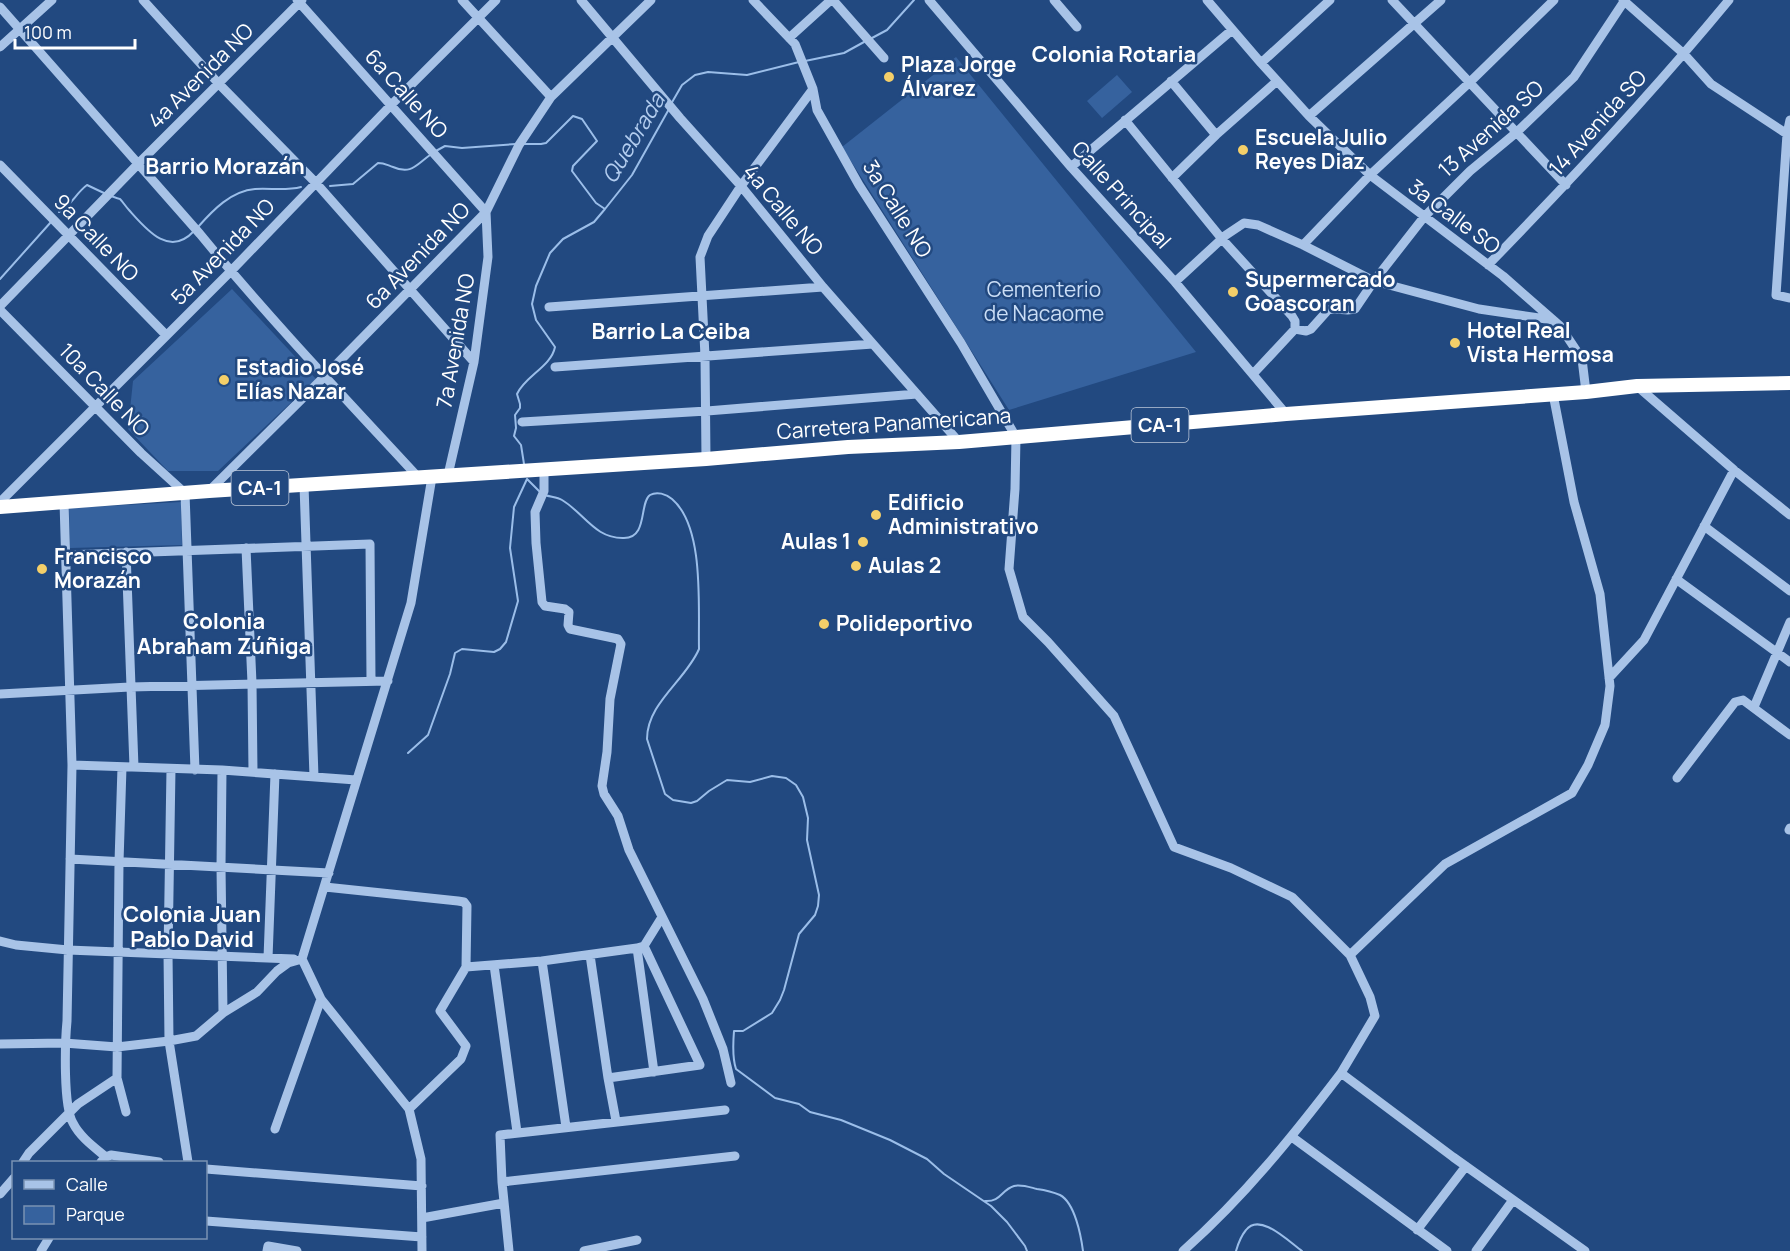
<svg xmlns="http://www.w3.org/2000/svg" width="1790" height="1251" font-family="Manrope,sans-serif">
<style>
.green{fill:#36629e}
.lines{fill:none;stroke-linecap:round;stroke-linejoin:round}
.stream{stroke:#9bbee9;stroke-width:2}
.minor{stroke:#a8c3e7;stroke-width:9}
.highway{stroke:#fff;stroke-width:14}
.poi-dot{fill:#f4cf69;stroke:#224980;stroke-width:2}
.labels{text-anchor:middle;stroke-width:5;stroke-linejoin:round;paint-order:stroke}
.shield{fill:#224980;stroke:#bdc8d9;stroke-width:1.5}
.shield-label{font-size:20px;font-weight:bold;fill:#fff}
.poi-label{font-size:21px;font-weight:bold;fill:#fff;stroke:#224980;text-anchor:start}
.street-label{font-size:21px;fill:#fff;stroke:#224980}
.park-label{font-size:21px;fill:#cbdef6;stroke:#224980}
.neighbourhood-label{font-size:22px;font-weight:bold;fill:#fff;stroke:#224980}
.water-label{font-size:22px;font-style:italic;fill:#b3cdef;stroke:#224980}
</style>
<rect width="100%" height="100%" fill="#224980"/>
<path class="green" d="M956 57 1196 352 1009 410 842 147Z
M1117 75 1132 92 1102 118 1087 101Z
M232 289 316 379 218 471H168L128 429 133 381Z
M181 502 182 545 70 548 69 508Z"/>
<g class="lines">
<path class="stream" d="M872 38 887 30 914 0
M805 61 844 53 864 42
M671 104 682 85 695 75 708 72 747 75 799 62
M522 144H541L546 143 573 116 582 119 597 141 573 166 572 171 596 203 605 209
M434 152 445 146 462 148 516 144
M330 186 353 184 378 163C384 163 387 165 393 167 411 175 416 165 430 155
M111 196C111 196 119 199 120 199 123 202 126 207 129 210 146 229 169 258 194 231
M59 212C71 206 76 193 87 185L106 194
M198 227C213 210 231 191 255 189 271 188 286 191 301 187
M0 279 51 222
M524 464 521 445 514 436 516 428 515 415 520 408V404L517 394C525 376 551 367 555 347L536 320 532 304 536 286 550 253 563 239 594 222 605 209 632 175 669 109
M527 479 540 492
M545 495C550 497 557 497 562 500 584 513 595 539 624 538 648 538 639 503 650 495 657 491 666 494 672 499 705 527 698 608 699 649 686 680 647 703 647 739L665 794 673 800 691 803 697 801 709 791 727 780 750 782 772 776 786 778 796 785 803 797 808 818 807 840 819 895 818 906 815 915 799 934 784 990 780 1000 772 1013 743 1031H734C733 1043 732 1057 736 1069L775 1098 799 1104 810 1112 841 1120 890 1140 927 1159 944 1174 991 1206 1007 1222 1025 1246 1027 1251
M408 753 428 735 450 674 455 653 462 649 494 652 500 649 506 642 518 601 510 548 514 507 527 479
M985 1201C1001 1202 1001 1190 1014 1186 1021 1184 1029 1187 1037 1189 1044 1190 1053 1192 1060 1195 1075 1203 1081 1236 1083 1251
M1236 1251C1238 1244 1241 1236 1246 1230 1260 1212 1289 1242 1302 1251"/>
<path class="minor" d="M143 0 219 84 316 183 474 362
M297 0 486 212
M462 0 551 97
M581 0 680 118 741 186 823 287 959 442
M753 0 795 44 813 89 817 110 859 185 961 343 1016 437 1015 489 1009 569 1023 617 1048 642 1114 716 1174 847 1231 868 1292 897 1350 955
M833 0 884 58
M929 0 1071 167 1175 282 1286 414
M1054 0 1077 27
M1207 0 1261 63 1309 116 1370 175 1503 276 1560 326 1582 359 1586 392
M1392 0 1566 185
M1623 0 1684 54 1711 84 1790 136
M0 7 200 234C269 318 344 397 418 477
M789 38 831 0
M0 47 52 0
M1261 63 1330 0
M1171 81 1216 135 1172 178
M1309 116 1441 0
M1125 120 1222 239 1292 316 1295 321V329
M1790 120 1787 134 1776 295 1790 298
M1216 135 1277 81
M0 165 166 335
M1071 167 1232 30
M1303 245 1370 175 1470 82 1554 0
M1488 265C1572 179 1653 92 1729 0
M1175 282 1226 235 1244 223 1258 225 1303 245 1374 281 1479 309 1553 320
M0 306 138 164 302 0
M549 307 823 287
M0 310 141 453 185 493 195 770
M555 367 873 344
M1253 374 1295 329 1306 331 1311 329 1328 310C1338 307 1345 312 1355 309L1374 281 1424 217 1470 171 1517 132 1574 77 1625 0
M1637 386 1734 470 1790 515
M1553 394 1574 502 1600 594 1610 686 1605 725 1588 765 1572 793 1445 864 1350 955 1370 997 1375 1016 1341 1073 1453 1157 1585 1251
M522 422 707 411 917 394
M706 459 705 356 700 257 708 236 741 186 813 89
M544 470V491L535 512 536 543 542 602 545 606 565 609 569 612 568 625 570 629 618 639 621 644 610 699 607 752 602 786 604 794 618 816 629 850 703 999 723 1049 731 1083
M448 475 474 362 488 257 486 212
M304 485 314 777
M209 491 325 376 486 212 519 145 551 97 651 0
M0 502 231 271 392 104 496 0
M64 502 72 765 67 1021C65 1042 63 1106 73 1123 80 1137 94 1147 106 1157
M1704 526 1790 591
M246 548 252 683 253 772
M126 552 134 767
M66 555 370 544 371 681
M1676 579 1790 662
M1609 678 1644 640 1734 470
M0 694 130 687 388 681
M1754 707 1790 622
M72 765 222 770 356 780
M171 769 168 953 169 1041 188 1162
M222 770 221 867 223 1013
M1677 778 1735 702 1743 700 1790 735
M1789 830 1790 828
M70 859 329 873
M325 887 458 901 464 902 467 906 466 967 440 1011 466 1046 461 1059 409 1109
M0 941 16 945 68 950 294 959
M637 948 654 1072
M590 955 608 1078 616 1121
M268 958 275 774
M542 961 566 1127
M494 965 517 1132
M466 967 542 961 637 948 644 946 662 917
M0 1044 64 1043 117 1047 169 1041 196 1036 223 1013 257 992 277 971 288 963 302 959
M117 1078 126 1112
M608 1078 700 1065 644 946
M275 1129 321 999
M1292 1137 1447 1251
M23 1162 29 1153 78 1104 117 1078 119 862 122 767
M101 1162 106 1157 111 1155 159 1162
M206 1169 422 1186
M502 1182 735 1156
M0 1194 14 1178
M422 1218 504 1203
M206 1221 422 1237
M1417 1230 1466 1166
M41 1251 49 1238
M267 1251 268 1246 297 1251
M422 1251 421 1159 409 1109 321 999 302 959 411 603 432 477
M509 1251 502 1182 500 1135 725 1110
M584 1251 637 1240
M1183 1251C1243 1198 1293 1136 1341 1073
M1476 1251 1513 1200"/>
<path class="highway" d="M0 507 209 491 706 459 848 447 959 442 1286 414 1586 392 1637 386 1790 383"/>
</g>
<g class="poi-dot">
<circle cx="889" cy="77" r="6"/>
<circle cx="1243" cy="150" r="6"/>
<circle cx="1233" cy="292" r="6"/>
<circle cx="1455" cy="343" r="6"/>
<circle cx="224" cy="380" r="6"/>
<circle cx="876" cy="515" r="6"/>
<circle cx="863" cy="542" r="6"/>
<circle cx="856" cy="566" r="6"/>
<circle cx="42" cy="569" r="6"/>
<circle cx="824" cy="624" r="6"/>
</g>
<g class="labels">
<g class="shield">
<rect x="1131.5" y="408" width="57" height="34" rx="4.5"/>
<rect x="231.5" y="471" width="57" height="34" rx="4.5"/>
</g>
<g class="shield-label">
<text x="1160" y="432">CA-1</text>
<text x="260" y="495">CA-1</text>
</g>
<g class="poi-label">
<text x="901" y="72">Plaza Jorge<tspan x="901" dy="24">Álvarez</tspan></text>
<text x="1255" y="145">Escuela Julio<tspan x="1255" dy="24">Reyes Diaz</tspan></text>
<text x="1245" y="287">Supermercado<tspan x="1245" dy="24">Goascoran</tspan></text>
<text x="1467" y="338">Hotel Real<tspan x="1467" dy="24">Vista Hermosa</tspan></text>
<text x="236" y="375">Estadio José<tspan x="236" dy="24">Elías Nazar</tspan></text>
<text x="888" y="510">Edificio<tspan x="888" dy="24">Administrativo</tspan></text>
<text x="851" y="549" text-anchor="end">Aulas 1</text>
<text x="54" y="564">Francisco<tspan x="54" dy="24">Morazán</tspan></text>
<text x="868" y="573">Aulas 2</text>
<text x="836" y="631">Polideportivo</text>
</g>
<g class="street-label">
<text transform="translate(201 76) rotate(-45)" y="7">4a Avenida NO</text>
<text transform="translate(406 94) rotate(48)" y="7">6a Calle NO</text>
<text transform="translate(1598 123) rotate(-48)" y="7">14 Avenida SO</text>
<text transform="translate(1491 129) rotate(-42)" y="7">13 Avenida SO</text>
<text transform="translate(1121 195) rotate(48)" y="7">Calle Principal</text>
<text transform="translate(897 209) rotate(58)" y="7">3a Calle NO</text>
<text transform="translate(783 210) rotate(50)" y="7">4a Calle NO</text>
<text transform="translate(1454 217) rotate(37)" y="7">3a Calle SO</text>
<text transform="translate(96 238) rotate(46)" y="7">9a Calle NO</text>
<text transform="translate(223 252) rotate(-46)" y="7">5a Avenida NO</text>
<text transform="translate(418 256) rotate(-46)" y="7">6a Avenida NO</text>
<text transform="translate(456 341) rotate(-80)" y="7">7a Avenida NO</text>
<text transform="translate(104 390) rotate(46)" y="7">10a Calle NO</text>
<text transform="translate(894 424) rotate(-4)" y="7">Carretera Panamericana</text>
</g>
<g class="park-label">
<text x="1044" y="297">Cementerio<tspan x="1044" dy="24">de Nacaome</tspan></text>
</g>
<g class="neighbourhood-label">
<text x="1114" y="62">Colonia Rotaria</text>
<text x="225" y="174">Barrio Morazán</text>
<text x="671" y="339">Barrio La Ceiba</text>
<text x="224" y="629">Colonia<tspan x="224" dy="25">Abraham Zúñiga</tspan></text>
<text x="192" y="922">Colonia Juan<tspan x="192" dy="25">Pablo David</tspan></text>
</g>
<g class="water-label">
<text transform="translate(633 138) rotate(-59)" y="8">Quebrada</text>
</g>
</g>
<rect x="12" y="1161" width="195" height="78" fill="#224980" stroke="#7a92b3" stroke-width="1.5"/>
<rect x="24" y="1180" width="30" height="9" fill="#a8c3e7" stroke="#7a92b3" stroke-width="1.5"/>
<text x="66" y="1191" font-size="18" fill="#ffffff">Calle</text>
<rect x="24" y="1206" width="30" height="18" fill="#36629e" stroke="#7a92b3" stroke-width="1.5"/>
<text x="66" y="1221" font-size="18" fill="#ffffff">Parque</text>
<path d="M15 39v9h120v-9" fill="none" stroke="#ffffff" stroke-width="3"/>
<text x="24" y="39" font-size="18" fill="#ffffff" stroke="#224980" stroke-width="4.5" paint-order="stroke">100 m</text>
</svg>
